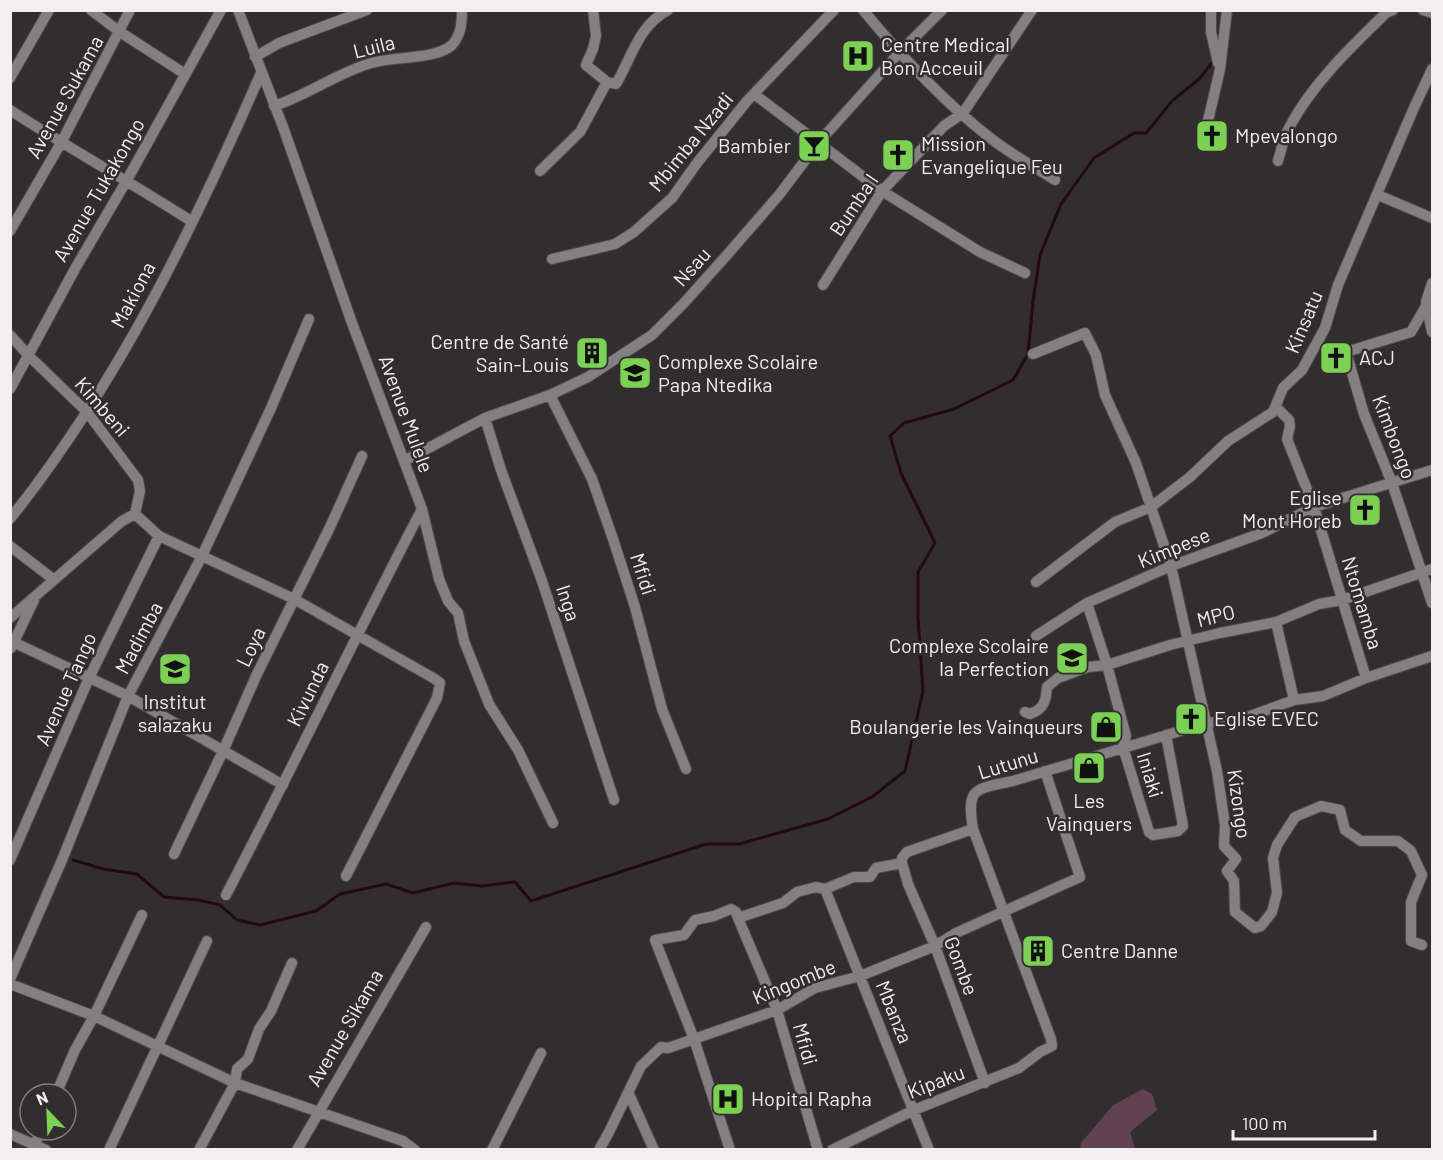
<svg xmlns="http://www.w3.org/2000/svg" width="1443" height="1160" font-family="Barlow,sans-serif">
<style>
.green{fill:#604251}
.lines{fill:none;stroke-linecap:round;stroke-linejoin:round}
.stream{stroke:#230918;stroke-width:3}
.minor-casing{stroke:#4e4a4c;stroke-width:12}
.minor{stroke:#847f81;stroke-width:10}
.labels{text-anchor:middle;stroke-width:5;stroke-linejoin:round;paint-order:stroke}
.poi-label{font-size:20px;fill:#f2eff1;stroke:#322e30;text-anchor:start}
.street-label{font-size:20px;fill:#f2eff1;stroke:#322e30}
</style>
<rect width="100%" height="100%" fill="#322e30"/>
<path class="green" d="M1143 1089 1152 1094 1157 1110 1130 1132 1135 1149H1080L1081 1143 1113 1105Z"/>
<g class="lines">
<path class="stream" d="M73 860 103 869 137 874 164 897 198 900 220 905 237 920 260 925 316 911 340 894 386 884 413 893 454 883 482 886 515 882 531 901 706 844H739L828 819 872 797 905 771 923 691 918 618V572L935 543 901 473 890 436 904 423 954 409 1013 380 1028 354 1033 301 1040 255 1061 204 1094 158 1134 133H1146L1172 101 1200 78 1214 60"/>
<defs>
<path id="minor" d="M91 10 120 32 185 74
M238 10 283 127 352 323 422 509 439 579 448 601 458 613 464 641 489 704 518 750 553 823
M593 10 596 36 593 49 586 65 607 82
M863 10C901 56 943 101 989 137 1009 153 1033 166 1055 180
M1211 10V32L1218 63
M1423 10 1432 13
M255 57 279 43 367 10
M10 78 49 10
M754 94 882 191 980 252 1025 273
M274 106C308 95 337 73 371 63 392 56 436 60 452 45 461 35 462 23 462 10
M10 110C70 149 132 183 191 221
M1204 138 1220 69 1227 10
M1278 161C1281 150 1284 136 1290 126 1313 83 1351 47 1386 13L1393 10
M540 171 580 132 607 82 616 84C632 57 638 26 668 10
M1378 195 1432 218
M10 231 61 143 130 10
M552 259 615 244 634 232 672 198 697 163 747 101 834 10
M1432 283 1426 302 1432 332
M823 285 882 191 944 126 963 113 1032 10
M1426 306 1411 332 1346 352 1364 414 1392 483 1432 603
M10 335 29 356 87 412 138 480 140 491 135 514
M1033 354 1085 333 1096 355 1105 395 1136 463 1171 566 1217 771 1225 825 1224 846 1236 859 1227 871 1234 881 1235 912 1255 928 1261 926 1272 912 1277 893 1273 858 1277 845 1295 817 1321 806 1340 810 1345 830 1361 841H1398L1411 851 1422 875 1411 902V941L1422 945
M10 389 76 267 127 180 221 10
M550 395 592 479 613 539 635 607 662 709 686 769
M1276 407 1289 420 1290 426 1287 439 1314 507 1366 678
M485 418 501 470 542 581 614 800
M404 461 485 418 550 395 588 377 652 335 684 303 726 256 779 195 819 142 899 53 942 10
M135 514 159 536 294 599 435 679 440 683 437 698 346 876
M10 519C117 385 193 229 261 73
M10 546 53 579
M1036 582 1115 522 1151 507 1190 477 1228 441 1273 412 1283 388 1302 370 1325 328 1338 285 1413 110 1432 69
M1087 603 1107 665 1126 736 1123 747 1149 832 1153 835 1178 831 1183 826 1166 735
M10 618 122 521 135 514
M1276 622 1294 700
M1036 636 1087 603 1171 566 1262 533 1314 507 1432 470
M13 642 128 696 283 785
M11 648 34 600
M1025 712 1030 714C1044 709 1046 701 1047 687L1058 678 1088 667 1107 665 1170 645 1220 633 1276 622 1319 604 1342 600 1432 569
M174 854 223 751 257 674 331 525 362 456
M10 860 89 678 159 536
M902 863 908 884 935 946 985 1083
M825 889 929 1150
M226 895C293 767 355 637 422 509
M738 918 777 1010 818 1150
M10 979 62 860 128 696 202 556 271 408 309 319
M10 984 94 1016 235 1083 403 1141 415 1150
M56 1094 75 1050 94 1016 142 915
M629 1094 654 1150
M10 1134 46 1150
M33 1149 41 1130
M109 1150 207 941
M199 1150 235 1083 237 1069 248 1059 259 1029 271 1011 292 963
M297 1150 426 927
M492 1150 541 1053
M599 1150 609 1132 641 1066 661 1047 668 1048 694 1039 777 1010 815 988 860 976 935 946 956 933 1080 877 1045 771
M730 1150 694 1039 655 940 684 935 695 920 714 916 731 909 736 912 738 918 783 903 797 892 816 887 825 889 854 877H870L876 868 902 863V858L907 852 973 829C966 787 975 789 1013 781L1207 723 1242 719 1294 700 1323 696 1366 678 1432 656
M832 1150 914 1110 1019 1068 1040 1052 1052 1046 1051 1039 973 829"/>
</defs>
<use href="#minor" class="minor-casing"/>
<use href="#minor" class="minor"/>
</g>
<defs>
<symbol id="hospital-square" viewBox="-11 -11 22 22"><rect x="-9" y="-9" width="18" height="18" rx="4" fill="#7cd154" stroke="#322e30"/><path d="M-5-5h3v3.5h4V-5h3V5h-3V1.5h-4V5h-3Z" fill="#111"/></symbol>
<symbol id="church-square" viewBox="-11 -11 22 22"><rect x="-9" y="-9" width="18" height="18" rx="4" fill="#7cd154" stroke="#322e30"/><path d="M-1.2-6h2.4v3.5h3.3v2.4h-3.3V6h-2.4V-.1h-3.3v-2.4h3.3Z" fill="#111"/></symbol>
<symbol id="bar-square" viewBox="-11 -11 22 22"><rect x="-9" y="-9" width="18" height="18" rx="4" fill="#7cd154" stroke="#322e30"/><path d="M-6-5H6L.8 .8V4.5H3.5V6h-7V4.5H-.8V.8Z" fill="#111"/></symbol>
<symbol id="building-square" viewBox="-11 -11 22 22"><rect x="-9" y="-9" width="18" height="18" rx="4" fill="#7cd154" stroke="#322e30"/><path d="M-4-6H4V6H1V3H-1V6H-4ZM-2.5-4.3h1.7v1.8h-1.7ZM.8-4.3h1.7v1.8H.8ZM-2.5-1h1.7V.8h-1.7ZM.8-1h1.7V.8H.8Z" fill="#111"/></symbol>
<symbol id="school-square" viewBox="-11 -11 22 22"><rect x="-9" y="-9" width="18" height="18" rx="4" fill="#7cd154" stroke="#322e30"/><path d="M0-5L7-2L0 1L-7-2ZM-4 1L0 2.5L4 1V4Q0 6-4 4Z" fill="#111"/></symbol>
<symbol id="shop-square" viewBox="-11 -11 22 22"><rect x="-9" y="-9" width="18" height="18" rx="4" fill="#7cd154" stroke="#322e30"/><path d="M-5-2.5h2.3a2.7 3.5 0 0 1 5.4 0H5L5.5 6h-11ZM-1.5-2.5h3a1.5 2.3 0 0 0-3 0Z" fill="#111"/></symbol>
</defs>
<g fill-rule="evenodd">
<use href="#hospital-square" x="839" y="37" width="38" height="38"/>
<use href="#church-square" x="1193" y="117" width="38" height="38"/>
<use href="#bar-square" x="795" y="127" width="38" height="38"/>
<use href="#church-square" x="879" y="136" width="38" height="38"/>
<use href="#building-square" x="573" y="334" width="38" height="38"/>
<use href="#church-square" x="1317" y="339" width="38" height="38"/>
<use href="#school-square" x="616" y="354" width="38" height="38"/>
<use href="#church-square" x="1346" y="491" width="38" height="38"/>
<use href="#school-square" x="1053" y="639" width="38" height="38"/>
<use href="#school-square" x="156" y="650" width="38" height="38"/>
<use href="#church-square" x="1172" y="700" width="38" height="38"/>
<use href="#shop-square" x="1087" y="708" width="38" height="38"/>
<use href="#shop-square" x="1070" y="749" width="38" height="38"/>
<use href="#building-square" x="1019" y="932" width="38" height="38"/>
<use href="#hospital-square" x="709" y="1080" width="38" height="38"/>
</g>
<g class="labels">
<g class="poi-label">
<text x="881" y="52">Centre Medical<tspan x="881" dy="23">Bon Acceuil</tspan></text>
<text x="1235" y="143">Mpevalongo</text>
<text x="921" y="151">Mission<tspan x="921" dy="23">Evangelique Feu</tspan></text>
<text x="791" y="153" text-anchor="end">Bambier</text>
<text x="569" y="349" text-anchor="end">Centre de Santé<tspan x="569" dy="23">Sain-Louis</tspan></text>
<text x="1359" y="365">ACJ</text>
<text x="658" y="369">Complexe Scolaire<tspan x="658" dy="23">Papa Ntedika</tspan></text>
<text x="1342" y="505" text-anchor="end">Eglise<tspan x="1342" dy="23">Mont Horeb</tspan></text>
<text x="1049" y="653" text-anchor="end">Complexe Scolaire<tspan x="1049" dy="23">la Perfection</tspan></text>
<text x="175" y="709" text-anchor="middle">Institut<tspan x="175" dy="23">salazaku</tspan></text>
<text x="1214" y="726">Eglise EVEC</text>
<text x="1083" y="734" text-anchor="end">Boulangerie les Vainqueurs</text>
<text x="1089" y="808" text-anchor="middle">Les<tspan x="1089" dy="23">Vainquers</tspan></text>
<text x="1061" y="958">Centre Danne</text>
<text x="751" y="1106">Hopital Rapha</text>
</g>
<g class="street-label">
<text transform="translate(374 47) rotate(-14)" y="7">Luila</text>
<text transform="translate(65 97) rotate(-61)" y="7">Avenue Sukama</text>
<text transform="translate(691 142) rotate(-51)" y="7">Mbimba Nzadi</text>
<text transform="translate(99 190) rotate(-60)" y="7">Avenue Tukakongo</text>
<text transform="translate(854 205) rotate(-56)" y="7">Bumba I</text>
<text transform="translate(692 267) rotate(-48)" y="7">Nsau</text>
<text transform="translate(133 295) rotate(-62)" y="7">Makiona</text>
<text transform="translate(1304 322) rotate(-67)" y="7">Kinsatu</text>
<text transform="translate(102 407) rotate(49)" y="7">Kimbeni</text>
<text transform="translate(406 414) rotate(70)" y="7">Avenue Mulele</text>
<text transform="translate(1394 437) rotate(69)" y="7">Kimbongo</text>
<text transform="translate(1174 548) rotate(-22)" y="7">Kimpese</text>
<text transform="translate(643 574) rotate(72)" y="7">Mfidi</text>
<text transform="translate(568 603) rotate(72)" y="7">Inga</text>
<text transform="translate(1362 603) rotate(73)" y="7">Ntomamba</text>
<text transform="translate(1216 616) rotate(-14)" y="7">MPO</text>
<text transform="translate(139 638) rotate(-62)" y="7">Madimba</text>
<text transform="translate(251 647) rotate(-64)" y="7">Loya</text>
<text transform="translate(66 689) rotate(-66)" y="7">Avenue Tango</text>
<text transform="translate(308 694) rotate(-64)" y="7">Kivunda</text>
<text transform="translate(1008 764) rotate(-17)" y="7">Lutunu</text>
<text transform="translate(1150 775) rotate(73)" y="7">Iniaki</text>
<text transform="translate(1239 804) rotate(82)" y="7">Kizongo</text>
<text transform="translate(961 966) rotate(69)" y="7">Gombe</text>
<text transform="translate(794 982) rotate(-22)" y="7">Kingombe</text>
<text transform="translate(894 1012) rotate(68)" y="7">Mbanza</text>
<text transform="translate(345 1028) rotate(-60)" y="7">Avenue Sikama</text>
<text transform="translate(805 1044) rotate(74)" y="7">Mfidi</text>
<text transform="translate(936 1082) rotate(-21)" y="7">Kipaku</text>
</g>
</g>
<rect width="1443" height="1160" fill="none" stroke="#f2eff1" stroke-width="24"/>
<g transform="translate(48 1112) rotate(337)"><circle r="28" fill="#322e30" stroke="#7f7b7d" stroke-width="1.5"/>
<path d="M0-4.5L10 22L0 15L-10 22Z" fill="#7cd154"/>
<text y="-9" font-size="16" font-weight="bold" text-anchor="middle" fill="#f2eff1">N</text>
</g>
<path d="M1233 1130v9h142v-9" fill="none" stroke="#f2eff1" stroke-width="3"/>
<text x="1242" y="1130" font-size="18" fill="#f2eff1" stroke="#322e30" stroke-width="4.5" paint-order="stroke">100 m</text>
</svg>
